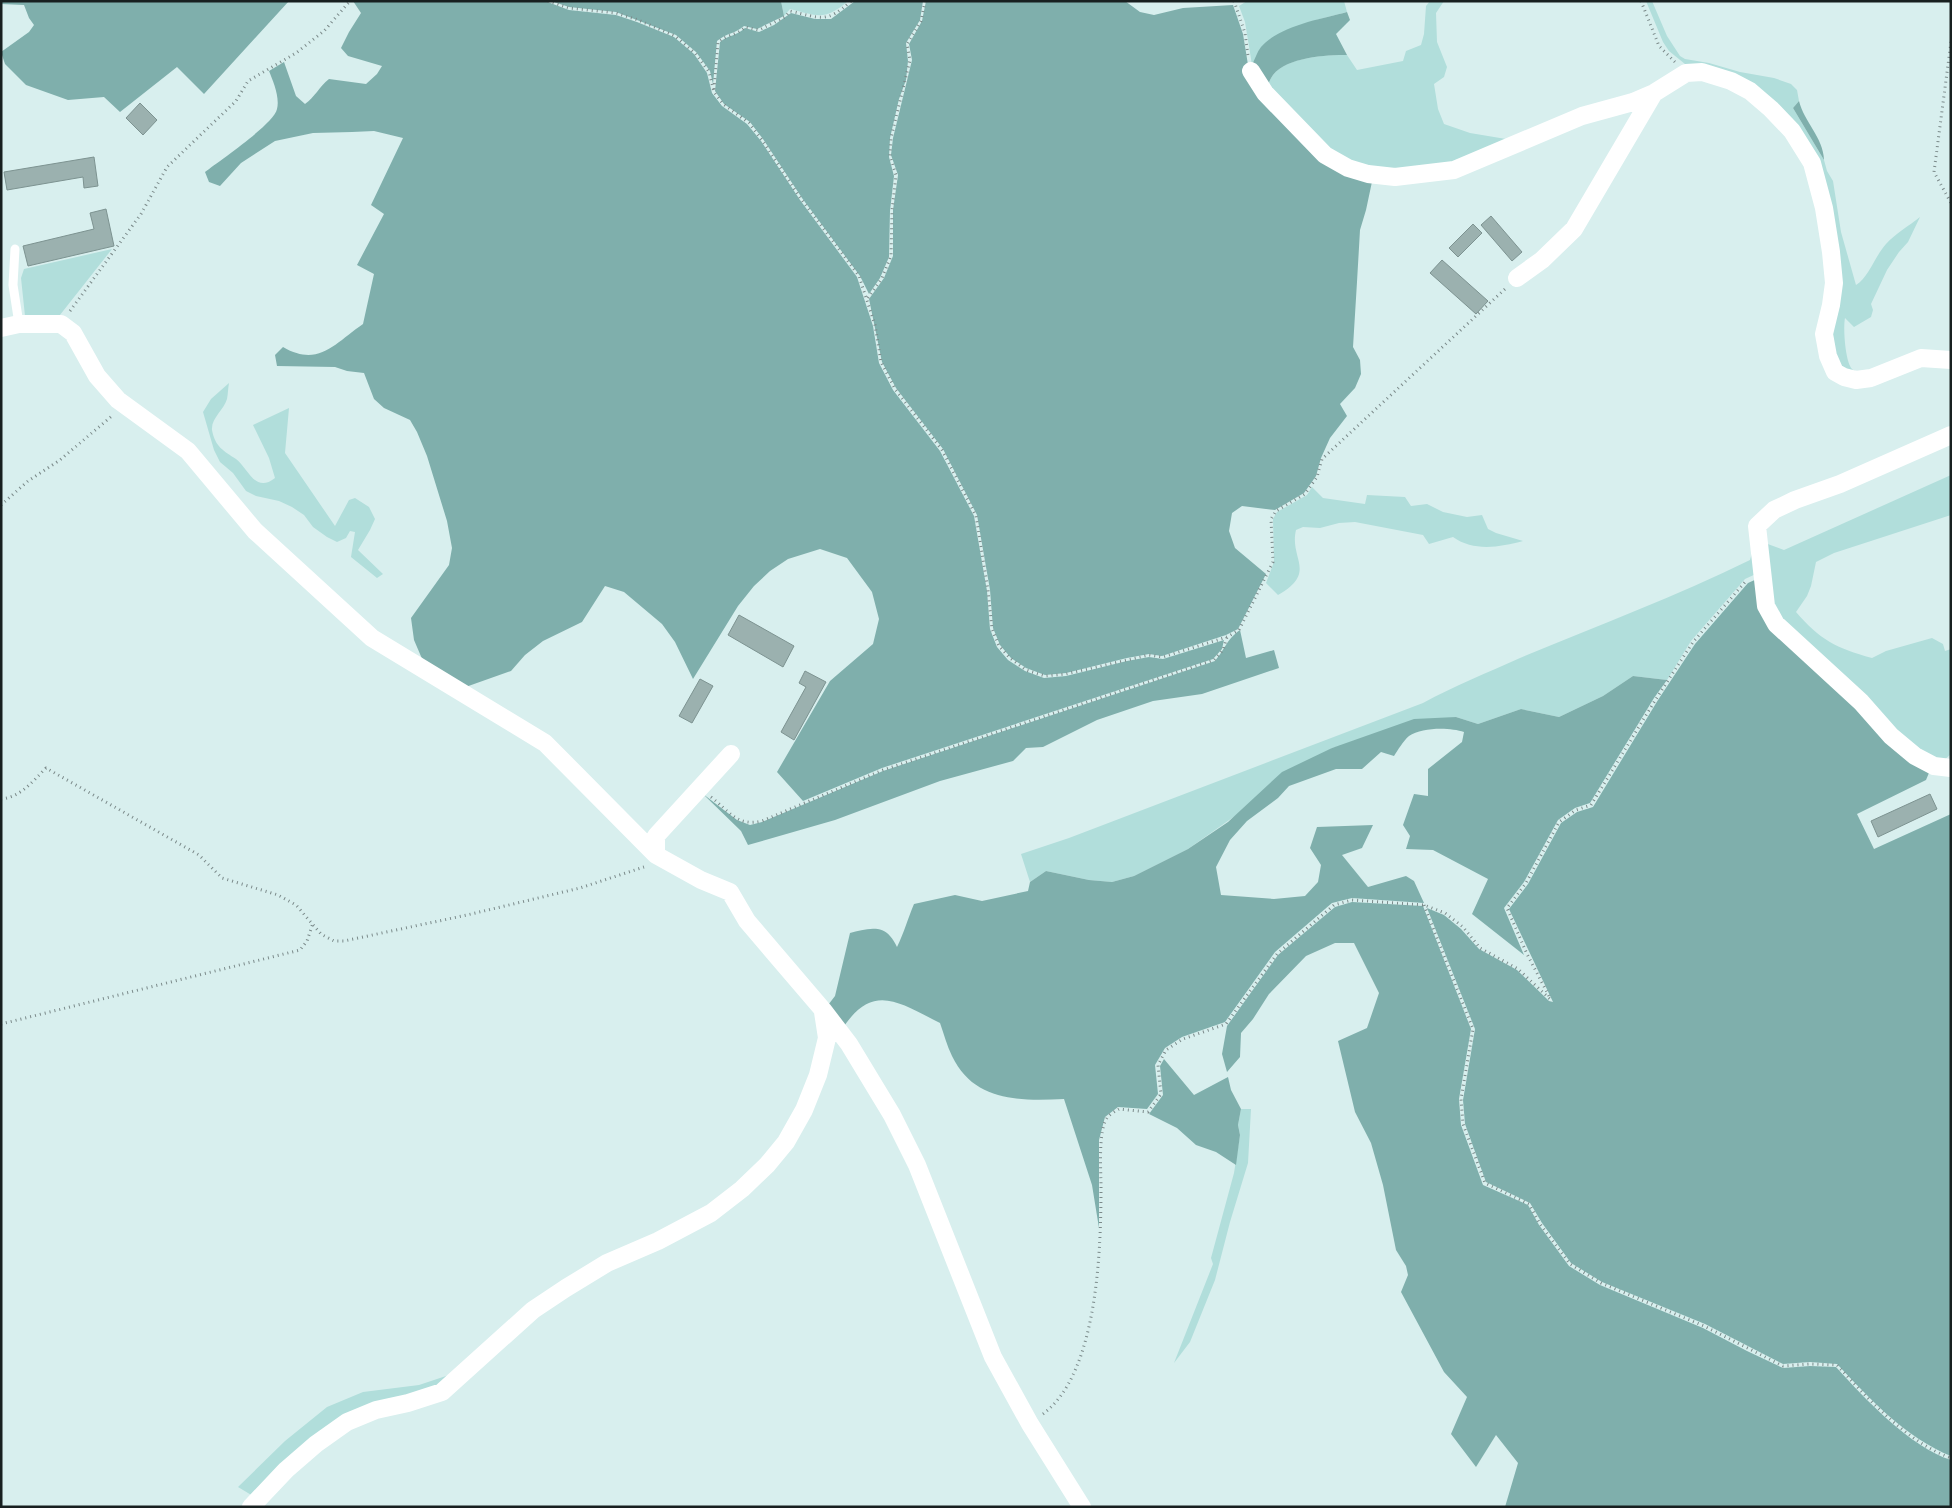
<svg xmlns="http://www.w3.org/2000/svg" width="1952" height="1508" font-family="'Crimson Pro',serif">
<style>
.green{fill:#b1dedb}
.forest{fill:#7fafac}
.building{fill:#9bb1af;stroke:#7d9391}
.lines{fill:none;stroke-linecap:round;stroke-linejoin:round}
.path{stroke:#7b8a8a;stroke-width:3;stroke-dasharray:1 4;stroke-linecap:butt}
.service{stroke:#fff;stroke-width:9}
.minor{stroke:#fff;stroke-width:18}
</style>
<rect width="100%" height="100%" fill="#d8efee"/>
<path class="green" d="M781 1H848C825 21 818 16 790 9L784 16Z
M1247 1H1344L1347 12 1316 20 1252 65 1245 22 1239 6Z
M1430 1H1444L1436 13 1437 42 1447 67 1444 77 1434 84 1438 109 1444 124 1470 133 1512 140 1451 166 1404 173 1340 160 1266 89C1268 85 1270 79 1273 75 1287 57 1325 55 1347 55L1357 70 1403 61 1406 51 1421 45 1424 34 1426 6Z
M1646 1H1652L1667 36 1680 56 1685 59 1709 63 1740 72 1774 78 1791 84 1797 90 1799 101 1793 108 1824 160 1827 171 1833 181 1841 232 1856 285C1869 277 1875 256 1886 244 1896 233 1909 226 1920 217L1908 242 1899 252 1887 270 1871 304 1873 310 1871 317 1854 327 1845 318C1843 327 1845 361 1852 369 1854 371 1860 373 1863 375L1838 366 1832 331 1837 316 1840 304 1829 206 1782 109 1685 64 1669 51 1663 42Z
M112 249 56 320 25 316 21 278 24 269Z
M229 383C228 388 228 394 227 399 224 410 211 418 212 430 215 447 224 451 236 459 248 468 255 494 275 478L269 458 253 425 289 408 285 453 335 526 349 500 355 498 369 507 375 519 370 530 358 550 383 574 377 578 351 557 355 532 350 531 346 538 337 542 327 537 313 527 304 515 292 507 279 501 256 496 246 491 233 473 220 462 214 450 203 412 211 399Z
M1951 475V515L1834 553 1816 562 1811 586 1807 596 1796 612C1820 640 1836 648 1872 658L1886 651 1932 638 1943 644 1945 651 1951 649V754L1943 761 1923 756 1776 617 1765 543 1784 550Z
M1312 487 1323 498 1365 504 1367 495 1405 497 1411 506 1427 504 1443 512 1467 517 1482 515 1488 529 1496 533 1523 541C1500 547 1474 552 1453 537L1429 544 1423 535 1355 522 1339 523 1320 528 1303 527 1296 530C1289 559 1318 572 1278 595L1266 583 1274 562 1273 519 1277 512 1307 495Z
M1754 546 1758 573 1745 579 1691 641 1667 680 1633 676 1603 696 1559 717 1521 709 1478 724 1456 717 1332 748 1188 849 1134 876 1112 882 1089 880 1046 871 1030 882 1021 854 1069 838 1423 703C1454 686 1487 673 1520 658 1596 626 1675 597 1750 560Z
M1241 1109H1251L1248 1163 1230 1222 1215 1280 1190 1342 1174 1363 1213 1264 1211 1258 1234 1173 1240 1135 1238 1125Z
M458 1372 441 1384 373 1406 253 1496 238 1487 285 1441 327 1407 363 1392 419 1385Z"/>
<path class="forest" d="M1 1H289L204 94 177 67 120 112 104 97 68 100 26 85 5 64 1 52 29 32 34 25 29 18 24 5 1 4Z
M353 1H545L569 10 616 15 637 22 674 37 694 54 707 73 712 93 722 106 747 124 761 141 800 200 857 277 873 326 879 363 893 390 940 451 974 516 987 591 990 629 997 647 1008 660 1025 671 1044 678 1066 676 1127 661 1149 657 1163 659 1224 640 1222 649 1213 659 882 768 803 801 777 772 830 681 873 644 879 619 872 592 847 558 820 549 788 559 770 571 754 586 738 606 693 679 675 642 662 624 624 592 605 586 582 622 543 641 525 655 511 671 460 689 426 668 414 640 411 618 449 565 452 548 447 521 427 456 417 432 410 420 384 408 374 399 364 373 347 371 335 367 277 366 275 355 283 347C319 368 335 343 363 324L374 274 357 265 384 214 371 205 403 138 374 131 352 132 313 133 275 141 241 163 220 186 209 182 205 172C219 161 274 124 277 109 280 97 273 81 269 71L284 62 296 96 305 104C315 97 319 87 329 79L366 84 377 74 382 66 348 56 341 48 349 32 361 13Z
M551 1H781L784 16 757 29 744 26C735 34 726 33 717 41L713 84 710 71 696 52 676 35 616 12 569 7Z
M855 1H923L920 20 906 43 908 61 906 80 899 99 890 138 889 157 894 176 890 211 889 257 880 278 869 294 860 276 802 198 763 139 750 122 724 104 715 91 720 42C728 35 737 36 745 28L759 32 774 25 791 13 815 19H831Z
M926 1H1125L1140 12 1154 15 1183 8 1233 5 1243 34 1249 71 1312 146 1373 177 1366 210 1360 230 1357 282 1353 347 1360 360 1361 374 1355 388 1340 404 1347 416 1330 438 1321 458 1316 476 1304 493 1275 510 1242 506 1232 513 1229 531 1235 548 1266 574 1238 629 1226 635 1162 656 1149 654 1127 658 1066 673 1045 675 1026 668 1011 658 1000 645 993 628 990 590 977 515 943 449 896 388 882 362 869 299 884 278 893 256V210L898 175 891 155 893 138 912 60 909 44 922 21Z
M1347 12 1350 20 1336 34 1347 55C1326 55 1287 57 1273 75 1270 79 1268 85 1266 89L1252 65C1255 59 1257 52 1261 47 1279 26 1321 19 1347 12Z
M1799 101C1804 122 1823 137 1824 160L1793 108Z
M1759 578 1763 613 1931 768 1926 780 1857 814 1874 849 1951 814V1456C1906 1438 1870 1399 1837 1364L1810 1362 1783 1364 1705 1324 1602 1282 1571 1263 1542 1223 1530 1203 1486 1182 1465 1124 1463 1100 1475 1029 1427 908 1444 915 1461 929 1479 949 1517 970 1549 1001 1553 1002 1509 909 1528 884 1561 823 1577 812 1593 807 1658 700 1695 644 1748 583Z
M1240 630 1246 658 1274 650 1279 668 1202 694 1153 701 1097 720 1043 747 1026 748 1013 761 940 781 835 820 748 845 741 831 703 794 737 820 750 825 762 822 883 771 1215 661C1226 648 1226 640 1240 630Z
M1633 676 1667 680 1654 698 1590 803 1575 808 1558 820 1524 882 1504 908 1524 955 1472 914 1488 879 1433 850 1406 849 1410 836 1403 825 1414 794 1428 796V769L1462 742 1464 732C1450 727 1422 727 1409 736 1403 741 1398 750 1394 756L1381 752 1362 769H1336L1289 786 1278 798 1247 821 1230 840 1216 867 1221 895 1274 899 1305 896 1318 882 1321 865 1310 848 1317 827 1373 825 1362 848 1342 855 1368 887 1406 876 1414 881 1424 903 1352 898 1332 903 1275 952 1225 1022 1182 1037 1165 1048 1155 1065 1158 1094 1147 1109 1118 1107 1105 1117 1099 1140V1228L1092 1185 1064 1099C1020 1101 974 1102 952 1056 947 1046 944 1034 940 1023 898 1002 872 981 841 1031L825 1009 835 996 850 933C863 930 880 924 890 936 893 939 895 943 897 947 904 933 908 918 914 904L955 895 982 901 1028 891 1030 882 1046 871 1089 880 1112 882 1134 876 1188 849 1228 822 1282 772 1332 748 1414 719 1456 717 1478 724 1521 709 1559 717 1603 696Z
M1352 902 1423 906 1471 1029 1459 1099 1461 1125 1483 1185 1528 1205 1539 1225 1569 1266 1600 1285 1703 1328 1747 1351 1783 1368 1810 1366 1836 1367C1864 1398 1910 1447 1951 1460V1507H1505L1518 1463 1496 1435 1476 1467 1451 1434 1467 1397 1444 1372 1401 1292 1408 1275 1406 1266 1396 1250 1383 1185 1371 1143 1355 1112 1338 1041 1367 1028 1379 993 1354 943H1335L1306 956 1269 994 1253 1019 1241 1033 1240 1057 1227 1072 1222 1054 1227 1026 1278 955 1335 907Z
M1164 1059 1194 1095 1228 1077 1231 1090 1241 1109 1238 1125 1240 1135 1236 1165 1216 1152 1196 1145 1177 1128 1149 1114 1163 1095 1160 1066Z"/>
<path class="building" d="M140 103 157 120 143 135 126 118Z
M94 157 98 186 84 188 83 177 7 190 4 172Z
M106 209 114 246 28 266 23 246 94 229 90 213Z
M1491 216 1522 252 1512 261 1481 225Z
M1473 224 1482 233 1458 257 1449 248Z
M1442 260 1488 301 1476 314 1430 273Z
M739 615 794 646 783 667 728 635Z
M805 671 826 682 794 740 781 732 806 687 799 683Z
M700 679 713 686 692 723 679 716Z
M1930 794 1937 809 1878 837 1871 821Z"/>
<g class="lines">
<path class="path" d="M548 1 569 8 616 13 638 20 675 36 695 53 709 72 714 92 723 104 749 123 762 140 801 199 859 276 875 325 881 362 895 389 942 450 976 516 988 590 992 629 999 646 1010 658 1026 670 1045 676 1066 674 1149 655 1163 657 1227 637 1239 630 1273 562 1271 519 1276 511 1305 494 1317 477 1322 459 1505 289
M1234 1 1245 33 1248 56
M1641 1 1659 46 1675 62
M1951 42 1934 172 1951 203
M714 89 718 42C728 34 736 36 745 27L759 30 785 17 790 11C821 18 826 24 851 1
M868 298 882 278 891 256 892 211 896 175 890 156 891 138 910 60 907 44 921 21 925 1
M70 311 141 214 167 167 236 101 248 81 296 53 324 31 350 1
M1 505 28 481 60 460 113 415
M711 797C729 811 737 827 762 821L883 770 1214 660 1223 650 1227 637
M1 799C21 797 32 782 46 768L199 855 222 878 278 895 296 905 321 934 334 941H344L467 915 580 888 644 867
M1424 905 1473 1029 1461 1099 1463 1124 1485 1183 1529 1204 1540 1224 1570 1264 1601 1283 1704 1326 1783 1366 1810 1364 1837 1365C1867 1398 1908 1443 1951 1458
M1549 996 1527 954 1507 908 1526 883 1559 822 1576 810 1591 805 1656 699 1693 642 1746 581
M1 1024 300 950 307 941 313 923
M1043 1414C1098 1373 1101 1249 1101 1186 1101 1170 1098 1131 1107 1118 1109 1115 1115 1111 1119 1109L1148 1112 1161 1094 1158 1065 1166 1050 1183 1039 1226 1024 1277 954 1334 905 1352 900 1424 905 1445 913 1463 927 1480 948 1518 969 1550 999"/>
<path class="service" d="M15 249 13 285 19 324"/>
<path class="minor" d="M1251 71 1265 93 1325 155 1348 168 1368 174 1395 177 1454 170 1582 116 1633 102 1654 93 1686 73 1702 72 1731 81 1750 91 1771 109 1792 131 1812 163 1824 208 1831 252 1834 283 1831 305 1824 334 1828 356 1835 372 1844 377 1856 380 1871 378 1921 358 1951 360
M1517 278 1542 260 1574 229 1654 93
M1 328 19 324H61L73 333 97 376 118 400 188 451 255 531 372 638 545 743 656 855 701 880 730 892 747 921 823 1010 849 1044 892 1115 917 1165 993 1357 1030 1424 1082 1507
M1951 435 1840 484 1795 500 1774 510 1757 526 1766 606 1776 624 1861 702 1891 736 1915 756 1934 766 1951 768
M656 855V836L731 754
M251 1507 286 1470 316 1444 347 1422 376 1410 408 1403 442 1392 533 1310 566 1288 607 1263 658 1241 711 1213 742 1189 767 1165 786 1142 804 1110 818 1075 827 1038 823 1012"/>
</g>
<rect width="1952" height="1508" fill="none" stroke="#182020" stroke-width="5"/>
</svg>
